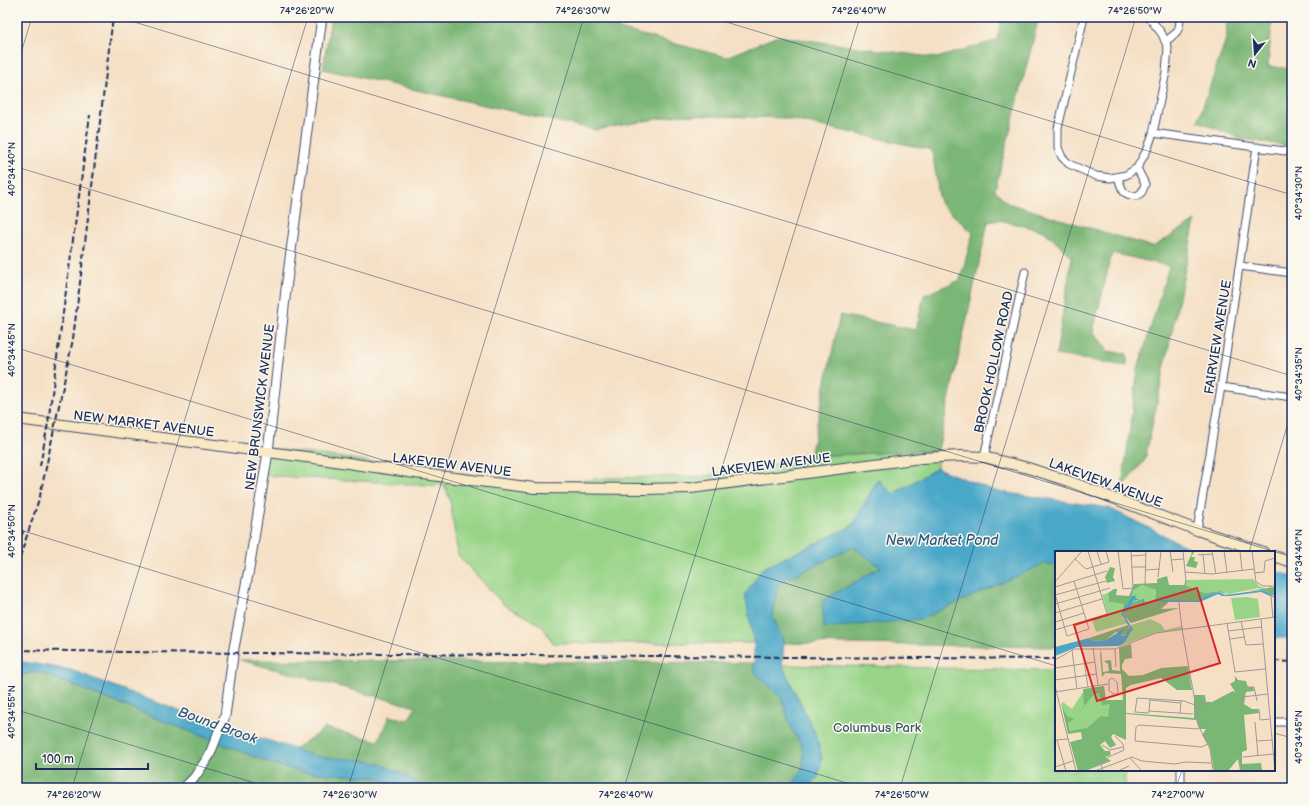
<svg xmlns="http://www.w3.org/2000/svg" width="1309" height="805" font-family="'Balsamiq Sans',sans-serif">
<style>
.green{fill:#98d488;stroke:#5a8273}
.forest{fill:#7ab674;stroke:#4a7269}
.water{fill:#49a7c8;stroke:#326b93}
.lines{fill:none;stroke-linecap:round;stroke-linejoin:round}
.minor-casing{stroke:#3c4a6d;stroke-width:9}
.tertiary-casing{stroke:#3c4a6d;stroke-width:11}
.secondary-casing{stroke:#3c4a6d;stroke-width:12}
.minor{stroke:#fff;stroke-width:7}
.tertiary{stroke:#fff;stroke-width:9}
.secondary{stroke:#f8e8c3;stroke-width:10}
.rail{stroke:#1b2f5e;stroke-width:2;stroke-dasharray:6 3;stroke-linecap:butt}
.ticks{fill:none;stroke:#1b2f5e;stroke-width:1;stroke-opacity:0.45}
.labels{text-anchor:middle;stroke-width:3;stroke-linejoin:round;paint-order:stroke}
.street-label{font-size:13px;fill:#1b2f5e;stroke:#fbf7ec}
.park-label{font-size:13px;fill:#3a5868;stroke:#fbf7ec}
.water-label{font-size:14px;font-style:italic;fill:#2b5983;stroke:#fbf7ec}
.inset-road{fill:none;stroke:#9e999c;stroke-width:1}
.view{fill:#d62828;fill-opacity:0.15;stroke:#d62828;stroke-width:2}
.inset-edge{fill:none;stroke:#1b2f5e;stroke-width:2}
.neatline{fill:none;stroke:#1b2f5e;stroke-width:1.5}
.ticks-label{font-size:10px;text-anchor:middle;fill:#1b2f5e}
</style>
<rect width="100%" height="100%" fill="#fbf7ec"/>
<filter id="ink" filterUnits="userSpaceOnUse"><feTurbulence type="fractalNoise" baseFrequency=".025" numOctaves="2"/><feDisplacementMap in="SourceGraphic" scale="8" xChannelSelector="R" yChannelSelector="G"/><feConvolveMatrix kernelMatrix="1 2 1 2 8 2 1 2 1" color-interpolation-filters="sRGB"/></filter>
<filter id="wash" filterUnits="userSpaceOnUse"><feTurbulence type="fractalNoise" baseFrequency=".012" numOctaves="4" result="noise"/><feDisplacementMap in="SourceGraphic" scale="16" xChannelSelector="R" yChannelSelector="G"/><feGaussianBlur stdDeviation="0.9" result="paint"/><feColorMatrix in="noise" values="0 0 0 0 0 0 0 0 0 0 0 0 0 0 0 0 0 1.4 0 .05"/><feComposite in="paint" operator="in"/></filter>
<g filter="url(#wash)">
<rect width="100%" height="100%" fill="#f5e0c5"/>
<path class="green" d="M261 447 543 485 605 478 705 476 806 459 810 456 938 450 937 468 893 494 878 479 852 526 762 569 746 595 754 643H553L542 626 503 604 458 555 450 500 445 486 257 475Z
M782 665 1056 670V770H1125V788H807L818 777 817 737Z"/>
<path class="forest" d="M331 17H605L619 29 726 57 778 36 937 58 997 40 1002 17H1039L995 190 1007 203 1153 247 1195 221 1145 460 1122 487 1138 369 1169 266 1112 253 1093 331 1108 351 1127 354V366L1056 355 1072 257 1044 231 1000 220 988 222 938 450 810 456 840 315 916 330 924 295 960 280 973 233 940 203 932 150 784 118 679 115 595 130 323 69Z
M1226 17H1270L1272 23 1268 66 1292 69V146L1241 139 1198 121 1227 36Z
M853 547 882 568 822 601 1046 563 1056 566V647L784 643 772 615 778 583Z
M240 660 753 663 754 672 773 689 782 699 792 730 802 746 804 756 802 771 792 785 781 788H560L556 786 543 788H425L418 783 361 760 328 759 306 755 295 749 325 728 378 741 389 716 408 720 416 707Z
M36 671 273 764 303 772 376 777 402 788H17V677Z"/>
<path class="water" d="M937 468 995 491 1109 508 1189 548 1204 552H1056V566L1046 563 921 619 824 628 822 601 881 567 853 547 778 583 772 615 784 643 782 665 817 738 822 758 818 777 810 786 806 788H781L792 785 802 771 804 756 802 746 792 730 782 699 773 689 754 672V643L745 595 762 569 852 526 878 479 893 494Z
M1274 571 1292 576V638H1274Z
M17 661 71 670 203 720 295 749C317 760 337 757 361 760 383 762 406 775 425 788H402L376 777 303 772 273 764 36 671 17 677Z"/>
</g>
<g filter="url(#ink)">
<g class="lines">
<defs>
<path id="minor" d="M1084 17 1058 128V148L1062 157 1069 164 1096 176 1110 178 1126 175 1137 168 1148 148 1153 133 1166 72 1168 48 1162 34 1152 21 1147 17
M1166 41C1175 34 1182 30 1179 17
M1153 133 1292 152
M1118 177C1122 190 1122 195 1137 196L1142 192 1145 184 1137 168
M1240 266 1292 273
M1221 387 1292 397
M984 457 1025 272
M1197 530 1221 387 1257 147
M1274 722H1292
M1181 770V788"/>
<path id="tertiary" d="M184 788 194 778 209 756 225 716 234 648 249 569 268 452 286 289 322 17"/>
<path id="secondary" d="M17 419 321 459 415 473 535 488 643 489 691 488 921 458 960 456 984 457 1028 468 1068 481 1197 530 1263 552
M1274 556 1292 562"/>
</defs>
<use href="#minor" class="minor-casing"/>
<use href="#tertiary" class="tertiary-casing"/>
<use href="#secondary" class="secondary-casing"/>
<use href="#minor" class="minor"/>
<use href="#tertiary" class="tertiary"/>
<use href="#secondary" class="secondary"/>
<path class="rail" d="M40 466 48 423 90 115
M17 544 25 528
M17 566 40 496 73 339 113 17
M17 650 125 652 1056 659
M1274 661 1292 662"/>
</g>
</g>
<path class="ticks" d="M118 17 1292 376M710 17 1292 195M17 66 32 17M17 167 1292 557M17 348 1056 666M17 529 863 788M1249 552 1292 410M17 710 271 788M1274 733 1292 738M72 788 308 17M348 788 584 17M624 788 860 17M900 788 1136 17M1176 788 1182 770"/>
<g class="labels">
<g class="street-label">
<text transform="translate(1217 337) rotate(-81)" y="5">FAIRVIEW AVENUE</text>
<text transform="translate(993 362) rotate(-78)" y="5">BROOK HOLLOW ROAD</text>
<text transform="translate(259 407) rotate(-83)" y="5">NEW BRUNSWICK AVENUE</text>
<text transform="translate(144 423) rotate(7)" y="5">NEW MARKET AVENUE</text>
<text transform="translate(452 464) rotate(7)" y="5">LAKEVIEW AVENUE</text>
<text transform="translate(771 464) rotate(-7)" y="5">LAKEVIEW AVENUE</text>
<text transform="translate(1106 482) rotate(20)" y="5">LAKEVIEW AVENUE</text>
</g>
<g class="park-label">
<text x="877" y="732">Columbus Park</text>
</g>
<g class="water-label">
<text x="942" y="545">New Market Pond</text>
<text transform="translate(218 725) rotate(20)" y="5">Bound Brook</text>
</g>
</g>
<g transform="translate(1055 551)">
<rect width="220" height="220" fill="#f5e0c5"/>
<path d="M198 28 204 35 214 39 203 37 174 43 166 40 149 42 129 35 130 29ZM87 34 101 39 100 49 90 53 88 48H82L76 42ZM53 42 54 51 69 53 67 67 73 72 41 81 37 69 53 64 47 44ZM192 46 203 48 205 66 180 69 176 47ZM95 68 106 73 110 79 127 75 128 78 100 82 64 95 77 81 76 74ZM48 136 50 150 68 152 69 182 28 179 16 181 6 153 8 151 17 158 30 138Z" fill="#98d488"/>
<path d="M134 0H140L136 6H140L139 10 143 11 141 17 131 15 137 2ZM55 16 60 17 58 26 60 30 52 32 50 26ZM112 25 114 34H129L149 42 166 40 174 44 164 41 152 44 143 50H106L100 49 101 39 87 34 78 40 77 47 67 62 69 53 54 51 53 42 59 38H62L61 44 74 45 79 33 102 32V28ZM220 36V45L208 39 193 40ZM88 48 91 54 100 50H115L106 58 124 57 76 72 69 65 68 61 75 57 76 51ZM73 74 76 80 70 85 61 81 51 89 37 90 34 87ZM76 93 77 107 70 108 67 114V118L74 125 88 124 106 117 133 115 137 139H122L106 127 76 134 71 137V162L139 167V144H150L151 151H157L178 140 181 142 175 133 180 130V125L183 129 191 130 193 136H198L199 140 191 141 189 153 197 158H203L204 162 189 164 192 199 187 201V213L206 212 207 220H185L183 208 173 220H159L155 196 147 184 151 178H144L141 169 71 163V189L58 183 56 186 61 194 55 197 50 190 45 194 50 200H55L56 204 50 206 56 210 30 220H23L15 191 27 188 26 181 13 183 7 156 12 165 19 168 13 172 15 180 32 177 46 165 53 166 55 153 47 154 44 142 39 143 23 163 29 156 28 138 49 135 51 149H68L66 123 50 122 47 126 45 102 46 99 48 121 54 120 53 113 49 110 56 109 57 119 65 120 64 97Z" fill="#7ab674"/>
<path d="M208 39 216 43 220 47 206 41 175 45H167L163 43 145 51H108L100 50 91 54 88 53 87 48 78 50 75 57 68 63 78 78 69 92 64 95 22 96 0 105V96L34 87 37 90 51 89 70 77 66 84 70 85 75 77 66 63 77 45 82 44 80 46 82 48H89L90 53 100 49 142 50 152 44 164 41 170 44Z" fill="#49a7c8"/>
<path class="inset-road" d="M42 0 46 13M63 0 68 38 78 37 76 0M115 0 118 21M128 0 131 31 124 52 127 78 145 178 155 198 158 220M157 0 161 23M169 0 172 21M185 0 187 19M197 0 201 31 208 35H220M143 4 158 3M148 4 150 23M76 5 91 4M20 8 31 18 54 11 51 0M116 9 129 8M77 16H91M91 19 105 18M130 21 157 23 199 18M199 22 209 21 210 10 220 7M103 26 106 0M0 31 27 0M90 34 91 0M215 35 218 67M0 36 52 20M0 43 12 85 34 78 19 30M0 44 51 30M0 53 55 37M0 62 47 48M206 68 220 220M186 70 191 94 208 93M0 71 29 62M172 72 180 121 210 118M0 79 52 63 33 0M173 80 207 76M175 88 190 86M27 97 33 136M38 97 43 134M60 98 61 116M17 99 22 138M0 109 19 98H60L101 82 220 66M0 117 40 111M57 127 62 131 63 141 61 144 54 140V129ZM0 129 41 123M0 135 21 220M193 136H199L202 150M0 141 53 133M95 149 125 152M189 151 187 146 213 143M139 154 154 151M204 158 205 169 215 168M94 160 93 162 80 161 82 147 129 150 140 154M94 160 138 163M94 160 95 148M125 162 126 150M200 171 203 205M144 178 84 174 81 176 80 190 147 196 153 193M0 189 13 188M2 189 11 220M202 190 217 189M47 194 55 199 68 196M188 206 218 203M75 207 87 220M0 216 18 210M40 220 77 206 87 210 120 213 130 211 157 212M48 220 45 210 69 199 68 193 60 185M63 220 74 215"/>
<path class="view" d="M142 37 165 112 42 150 19 74Z"/>
<rect width="220" height="220" class="inset-edge"/>
</g>
<rect width="1309" height="805" fill="none" stroke="#fbf7ec" stroke-width="44"/>
<g transform="translate(1255 54) rotate(197)" stroke="#fbf7ec" stroke-width="3" paint-order="stroke">
<path d="M0-3L7 15L0 10L-7 15Z" fill="#1b2f5e"/>
<text y="-6" font-size="11" font-weight="bold" text-anchor="middle" fill="#1b2f5e">N</text>
</g>
<path d="M36 763v6h112v-6" fill="none" stroke="#1b2f5e" stroke-width="2"/>
<text x="42" y="763" font-size="12" fill="#1b2f5e" stroke="#fbf7ec" stroke-width="3" paint-order="stroke">100 m</text>
<rect x="22" y="22" width="1265" height="761" class="neatline"/>
<g class="ticks-label">
<text x="307" y="14">74°26'20"W</text>
<text x="583" y="14">74°26'30"W</text>
<text x="859" y="14">74°26'40"W</text>
<text x="1135" y="14">74°26'50"W</text>
<text transform="translate(11 169) rotate(-90)" y="4">40°34'40"N</text>
<text transform="translate(1298 193) rotate(-90)" y="4">40°34'30"N</text>
<text transform="translate(11 350) rotate(-90)" y="4">40°34'45"N</text>
<text transform="translate(1298 374) rotate(-90)" y="4">40°34'35"N</text>
<text transform="translate(11 531) rotate(-90)" y="4">40°34'50"N</text>
<text transform="translate(1298 556) rotate(-90)" y="4">40°34'40"N</text>
<text transform="translate(11 712) rotate(-90)" y="4">40°34'55"N</text>
<text transform="translate(1298 737) rotate(-90)" y="4">40°34'45"N</text>
<text x="74" y="798">74°26'20"W</text>
<text x="350" y="798">74°26'30"W</text>
<text x="626" y="798">74°26'40"W</text>
<text x="902" y="798">74°26'50"W</text>
<text x="1178" y="798">74°27'00"W</text>
</g>
</svg>
